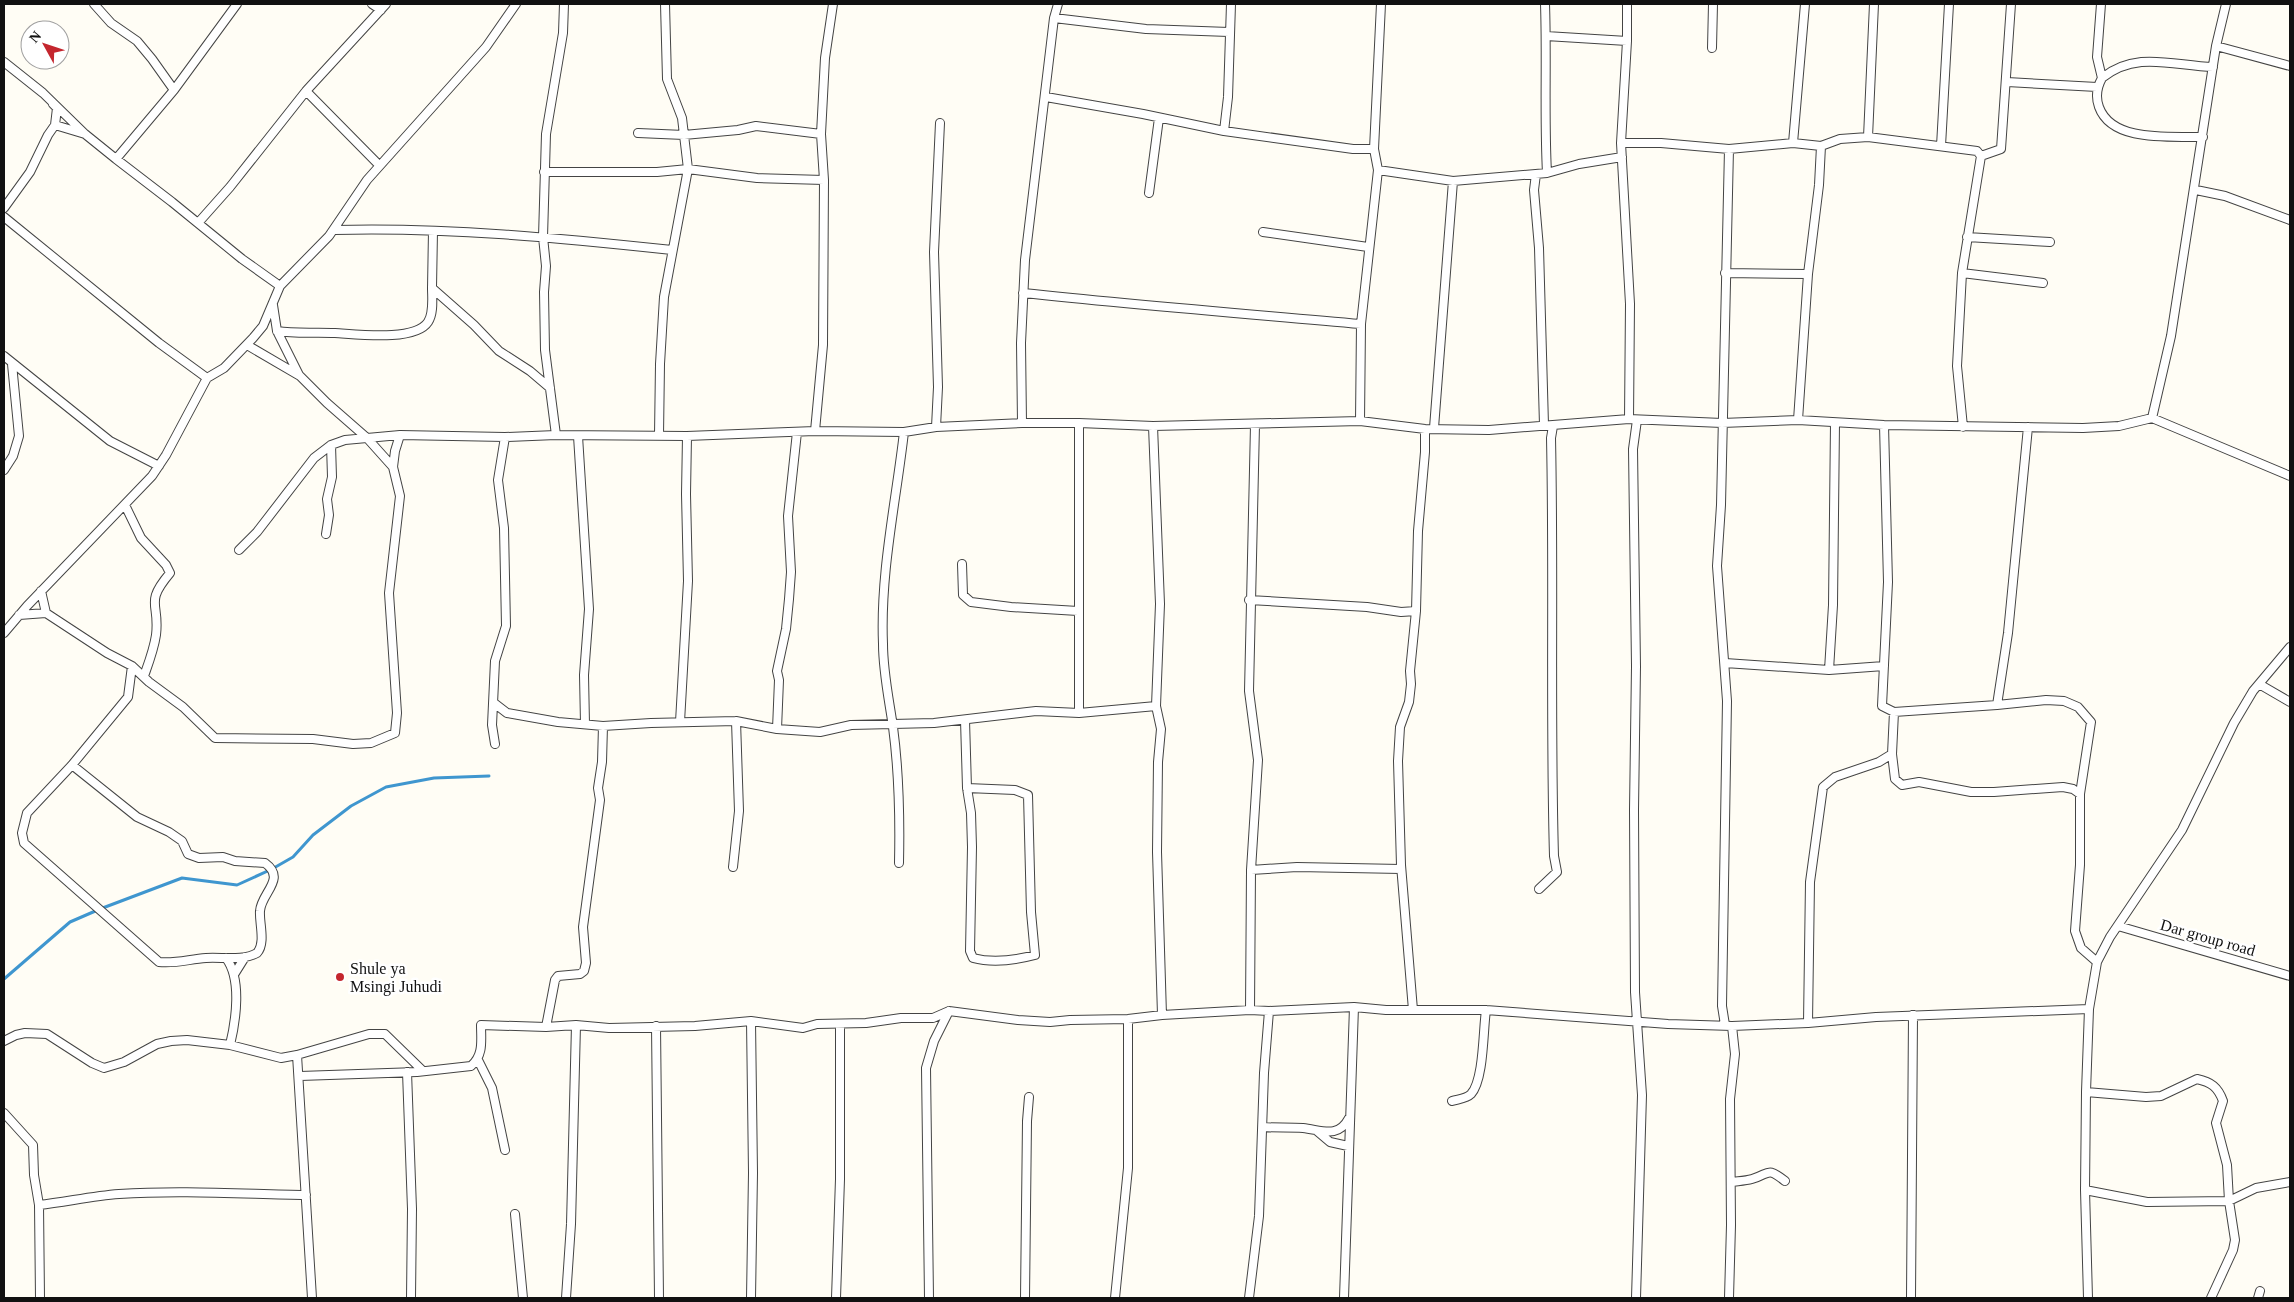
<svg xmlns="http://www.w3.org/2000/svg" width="2294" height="1302" font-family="'Times New Roman',serif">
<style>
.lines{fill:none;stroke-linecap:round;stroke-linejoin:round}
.stream{stroke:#3f96cf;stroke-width:3}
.minor-casing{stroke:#444;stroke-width:10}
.minor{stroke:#fff;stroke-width:8}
.poi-dot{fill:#c4262e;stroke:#fff;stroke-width:2}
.labels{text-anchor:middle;stroke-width:5;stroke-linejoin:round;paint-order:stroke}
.street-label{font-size:16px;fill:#111;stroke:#fff}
.poi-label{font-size:16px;fill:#111;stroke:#fff;text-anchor:start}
</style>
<rect width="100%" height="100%" fill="#fffdf5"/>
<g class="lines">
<path class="stream" d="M4 979 70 922 100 909 182 878 237 885 272 869 293 857 313 835 351 806 386 787 434 778 489 776"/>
<defs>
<path id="minor" d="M94 4 111 23 137 41 152 59 174 90
M372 4 381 10
M1545 4C1547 60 1544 117 1547 173
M1627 4V41L1621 143 1630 304 1629 419
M2101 4 2097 57 2102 78C2097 87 2095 96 2099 107 2112 143 2171 136 2203 137
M1054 18 1146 29 1229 32
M1546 36 1627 41
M2216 46 2290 66
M1712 48 1713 4
M4 62 43 93 85 134 116 159 172 202 242 259 280 286
M2102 78C2136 50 2174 66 2213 67
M2007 82 2097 87
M306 91 379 165
M1046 97 1143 114 1224 131 1353 149H1374
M53 104 57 108 55 125
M1224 131 1228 97 1231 4
M638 133 684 135 738 130 756 126 821 134
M1868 137 1874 4
M1621 143H1661L1729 149 1793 143 1821 146 1840 139 1868 137 1977 151 1981 156 1962 273 1957 366 1963 427
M1793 143 1805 4
M1941 146 1949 4
M1981 156 2001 149 2011 4
M116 159 174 90 237 4
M1378 170 1453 181 1547 173 1579 164 1622 157
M544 172H657L688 169 757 178 824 180
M1536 174 1534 190 1539 248 1544 425
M2196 190 2225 196 2290 220
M1149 193 1159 118
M4 208 30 172 48 135 55 125 85 134
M4 217 159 343 207 378 224 368 253 338 263 326 280 286 329 236 367 180 486 47 516 4
M198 223 230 187 306 91 386 4
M334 230C447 227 560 238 672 250
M433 231 432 288 474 325 499 351 530 371 550 388
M1263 232 1368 247
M1967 237 2050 242
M1725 273 1808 274
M1962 273 2043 283
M1023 293C1136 305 1249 314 1361 324
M273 305 277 331 299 375
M277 331C296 334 315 332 335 333 355 334 415 342 428 322 434 313 432 298 432 288
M247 345 300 376 327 403 367 438 400 435 505 437 556 435 687 436 815 431 904 432 936 427 1022 423H1079L1153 426 1360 421 1425 429 1489 430 1629 419 1722 423 1798 420 1884 425 2083 428 2119 426 2152 418 2290 476
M4 356 110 441 159 466
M2152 418 2171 336 2216 46 2226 4
M1798 420 1808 274 1819 185 1821 146
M1360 421 1361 324 1378 170 1374 149 1381 4
M1022 423 1021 343 1025 260 1054 18 1058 4
M1079 423V713
M1884 425 1888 582 1882 706 1894 712 1997 705 2046 700 2064 701 2078 707 2091 722 2080 794
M1153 426 1160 604 1156 706 1161 729 1158 762 1157 852 1162 1015
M936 427 938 387 934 252 940 123
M1434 428 1453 181
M815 431 823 345 824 180 821 134 825 58 833 4
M556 435 545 350 544 292 546 266 543 237 546 134 563 33 564 4
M659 435 660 364 664 297 688 169 682 118 667 79 665 4
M578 436 589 609 584 675 585 724
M4 470 13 456 19 436 12 364
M125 505 141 538 166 565 170 573C144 604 160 602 156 635 154 649 149 662 144 676
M326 534 329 515 327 499 332 477 331 445
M239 550 257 532 314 458 331 445 345 440 367 438 393 467
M962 564 963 595 971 602 1011 607 1078 611
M41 591 46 613 107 653 132 666 149 682 183 707 215 738 313 739 353 744 371 743 395 733 397 713 389 593 400 496 393 467 395 451 400 435
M1249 600 1367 607 1401 612 1416 611
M19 615 46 613
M4 633 27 606 152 476 166 455 207 378
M1725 663 1829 670 1884 666
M1829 670 1833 605 1835 423
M2259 684 2290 702
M494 703 507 713 558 722 603 726 651 723 736 721 777 729 820 732 851 725 934 723 1036 711 1079 713 1156 706
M1997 705 2008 633 2028 427
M1894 712 1892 754 1895 779 1902 785 1919 782 1971 792H1994L2063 787 2073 789 2080 794V865L2075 931 2081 948 2097 962
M965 720 967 788 971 813 972 847 970 951 973 958C992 963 1016 960 1035 955L1031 912 1028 795 1015 790 967 788
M680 722 688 581 686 494 687 436
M777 729 779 680 777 671 786 629 789 599 791 572 788 516 797 432
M495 744 492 725 495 661 506 626 504 528 498 480 505 437
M72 765 137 817 169 832 182 841 188 854 199 858 223 857 235 861 265 863C287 879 261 893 260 911 259 923 266 943 257 953 243 961 223 957 206 958 190 959 175 964 159 962L24 843 22 833 27 813 72 765 128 697 132 666
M899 863C900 818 899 772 893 727 889 699 883 672 883 644 880 573 896 502 904 432
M733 867 739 811 736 721
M1251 870 1297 867 1401 869
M1539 889 1557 872 1554 856C1550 716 1554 577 1551 438L1553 426
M2118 926 2290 976
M226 958C242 979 236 1020 230 1045
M235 973 245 957
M1250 1010 1251 870 1258 760 1249 691 1255 425
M1413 1010 1401 865 1398 761 1400 727 1409 702 1411 684 1410 671 1416 611 1418 531 1425 452V429
M1808 1023 1810 882 1823 787 1835 777 1879 762 1892 754
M1725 1025 1722 1006 1727 701 1717 566 1721 505 1729 149
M656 1026 659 1298
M546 1027 555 980 558 976 580 974 584 971 586 963 583 927 600 800 598 788 602 762 603 726
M4 1041 16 1035 25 1033 47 1034 92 1063 104 1068 124 1062 157 1044 171 1041 187 1040 230 1045 281 1058 297 1055 369 1034H385L423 1071
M297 1055 312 1298
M478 1060 492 1088 505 1150
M407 1072 412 1209 411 1298
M300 1076 417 1072 471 1066C484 1055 481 1040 481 1025L546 1027 576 1025 609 1028 695 1026 751 1021 803 1028 817 1024 866 1023 901 1018H933L949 1011 1018 1020 1050 1022 1070 1020 1128 1019 1162 1015 1250 1010 1269 1011 1354 1007 1386 1010H1486L1668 1024 1732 1026 1808 1023 1876 1017 2089 1009
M2086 1092 2146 1097 2161 1096 2197 1079C2211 1082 2218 1087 2223 1101L2216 1123 2227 1165 2229 1201 2235 1240 2233 1250 2211 1298
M1452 1101C1458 1099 1466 1099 1471 1094 1484 1080 1483 1030 1486 1010
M4 1113 33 1145 34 1175 39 1205 40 1298
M1263 1127C1276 1128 1290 1127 1303 1128 1322 1130 1338 1139 1349 1118
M1317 1131 1330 1142 1348 1146 1349 1144
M1731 1182C1738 1181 1745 1181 1752 1179 1770 1174 1766 1166 1785 1181
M2085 1190 2147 1202 2229 1201 2256 1188 2290 1182
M39 1205C66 1202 92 1196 119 1194 181 1190 244 1194 306 1195
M515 1214 523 1298
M566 1298 571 1224 576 1025
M751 1298 753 1173 751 1021
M836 1298 840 1179V1024
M929 1298 926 1068 934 1041 949 1011
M1025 1298 1027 1121 1029 1097
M1115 1298 1128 1168V1019
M1249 1298 1259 1216 1264 1073 1269 1011
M1344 1298 1354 1007
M1636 1298 1642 1095 1635 992 1634 810 1636 666 1633 449 1637 420
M1729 1298 1731 1225 1730 1099 1735 1054 1732 1026
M1911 1298 1913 1015
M2088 1298 2085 1190 2086 1092 2089 1009 2097 962 2110 937 2182 830 2234 723 2253 691 2290 647
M2258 1298 2260 1291"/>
</defs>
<use href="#minor" class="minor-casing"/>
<use href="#minor" class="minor"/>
</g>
<circle class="poi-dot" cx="340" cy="977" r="5"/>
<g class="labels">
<g class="street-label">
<text transform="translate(2208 937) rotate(16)" y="6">Dar group road</text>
</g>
<g class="poi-label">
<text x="350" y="974">Shule ya<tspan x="350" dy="18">Msingi Juhudi</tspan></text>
</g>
</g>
<rect width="2294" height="1302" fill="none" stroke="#111111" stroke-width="10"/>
<g transform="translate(45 45) rotate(310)"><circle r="24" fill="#ffffff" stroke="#a0a0a0"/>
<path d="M0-4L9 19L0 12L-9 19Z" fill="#c4262e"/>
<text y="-8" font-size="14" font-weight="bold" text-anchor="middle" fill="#111111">N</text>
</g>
</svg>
